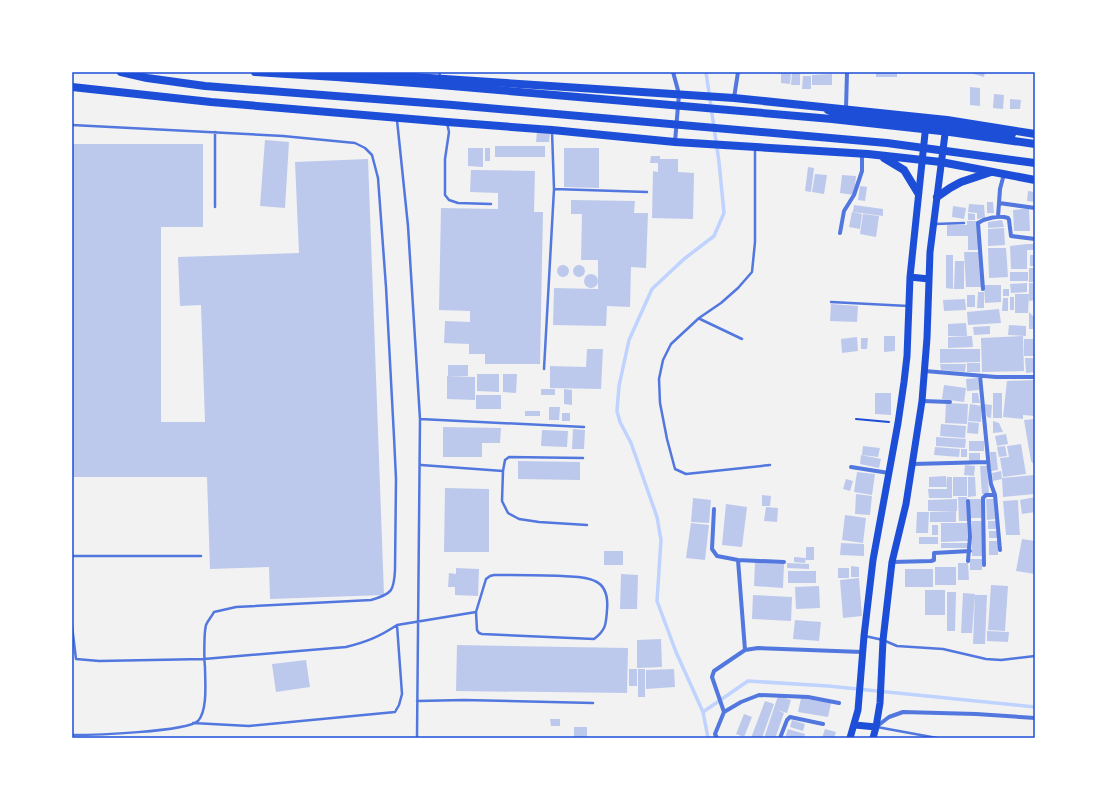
<svg xmlns="http://www.w3.org/2000/svg" width="1107" height="810" font-family="Raleway,sans-serif">
<style>
.lines{fill:none;stroke-linecap:round;stroke-linejoin:round}
.stream{stroke:#bfd3fe;stroke-width:3.5}
.building{fill:#bdc9ec}
.path{stroke:#1d4ed8;stroke-width:2}
.service{stroke:#5277de;stroke-width:2.5}
.minor{stroke:#5277de;stroke-width:4}
.primary{stroke:#1d4ed8;stroke-width:7}
.trunk{stroke:#1d4ed8;stroke-width:8}
.motorway{stroke:#1d4ed8;stroke-width:8}
.neatline{fill:none;stroke:#1d4ed8;stroke-width:1.5}
</style>
<rect width="100%" height="100%" fill="#f2f2f2"/>
<g class="lines">
<path class="stream" d="M703 712 676 652 657 601 661 540 657 517 631 443 620 422 617 411 619 386 629 340 652 289 684 259 714 236 724 213 719 162 706 72
M708 738 703 712 748 681 828 686 1035 707"/>
</g>
<path class="building" d="M781 72H791L790 84 781 83Z
M792 72H800V85H791Z
M876 72H897V77H876Z
M967 72H985L984 77Z
M832 74V85H812V75Z
M803 76H811V89H802Z
M970 87 980 88V106L970 105Z
M994 94 1004 95 1003 109 993 108Z
M1010 99 1021 100 1020 109H1010Z
M537 132 550 133 549 142H536Z
M265 140 289 142 285 208 260 206Z
M72 144H203V227H161V422H205L201 305 180 306 178 257 299 253 295 162 368 159 384 595 270 599 269 567 210 569 207 477H72Z
M495 146H545V157H495Z
M468 148H483V167L468 166Z
M485 148H490V161H485Z
M564 148H599V188L564 187Z
M651 156H660V159H678V172L694 173 693 219 652 218 653 171 658 172V163H650Z
M808 167 814 168 811 192 805 191Z
M471 170 535 171 534 212H543L540 364H485V354H469V344L444 343 445 321 470 322V311L439 310 441 208 498 209V193L470 192Z
M815 174 827 175 824 194 812 192Z
M842 175 856 176 854 195 840 193Z
M860 186 867 187 865 201 858 200Z
M1028 191 1035 192V202L1027 201Z
M571 200 635 201 634 213H648L646 268 631 267 630 307 607 306 606 326 553 325 554 288 598 289V260H581L582 214H571Z
M987 202H993L994 213H987Z
M969 204 984 205 985 218 977 219V213L968 212Z
M854 205 883 209V216L853 212Z
M953 206 966 208 964 219 952 217Z
M1022 209H1029L1030 231H1014L1013 210Z
M852 212 862 214 860 229 849 227Z
M968 213 975 214V220H968Z
M863 214 879 216 876 237 860 234Z
M1002 220 1004 227 988 228V222Z
M967 221H978V250H968V236H947V225H967Z
M1004 228 1005 245 988 246V229Z
M1027 244H1035V250H1027V269H1011L1010 246Z
M988 248H1006L1008 277 989 278Z
M964 252H980L982 287H966Z
M946 255H953V289L946 288Z
M1030 255H1035V266H1030Z
M955 261H964V289H954Z
M573 271a6 6 0 1 1 12 0a6 6 0 1 1-12 0Z
M557 271a6 6 0 1 1 12 0a6 6 0 1 1-12 0Z
M1029 268H1035V282H1029Z
M1010 272H1028V281H1010Z
M584 281a7 7 0 1 1 14 0a7 7 0 1 1-14 0Z
M1027 283V292L1011 293 1010 284Z
M1029 283H1035V300L1029 301Z
M984 285H1001V302L985 303Z
M1003 289H1009V296H1003Z
M978 292H984V308H977Z
M1015 294H1029L1028 313H1015Z
M967 295H975V307H967Z
M1010 297H1014V310H1010Z
M1003 298H1008V311H1002Z
M965 299 966 310 944 311 943 300Z
M831 304 858 306 857 322 830 321Z
M999 309 1001 323 968 325 967 312Z
M1029 312 1035 318V329H1029Z
M966 323 967 336H948V324Z
M1009 325 1026 326V336L1008 335Z
M990 326V334L974 335 973 327Z
M884 336H895V351L884 352Z
M972 336 973 347 948 348V337Z
M1023 336 1024 371 982 372 981 338Z
M857 337 858 351 842 353 841 339Z
M861 338H868L867 349H861Z
M1024 339H1033L1034 356H1024Z
M587 349H603L601 389 550 388V366L586 367Z
M940 349H980V362L940 363Z
M1025 358H1033L1034 372 1026 373Z
M967 363H980V372H967Z
M940 364H966L965 372 941 370Z
M448 365H468V376H448Z
M477 374H499V392L477 391Z
M503 374H517L516 393 503 392Z
M447 376 475 377V400L447 399Z
M978 378 979 390 967 391 966 379Z
M1035 380V416L1023 415V419L1003 417 1007 381Z
M944 385 966 388 964 402 942 399Z
M541 389H555V395H541Z
M564 389 572 390V405L564 404Z
M875 393H891V415L875 414Z
M972 393H978L980 403H972Z
M993 393H1002V418H993Z
M476 395H501V409H476Z
M946 403 968 404 967 424 945 423Z
M970 404 982 406 981 422 968 421Z
M983 404 992 405 991 418 987 417Z
M549 407H560L559 420H549Z
M525 411H540V416H525Z
M562 413H570V421H562Z
M1035 419V466L1031 461 1024 420Z
M993 421 999 423 1003 432 993 433Z
M968 422 979 423 978 434 967 433Z
M941 424 966 426 965 438 940 436Z
M443 427 501 428 500 443H482V457H443Z
M573 429 585 430 584 449H572Z
M542 430 568 431 567 447 541 446Z
M1006 434 1008 444 997 446 995 436Z
M936 437 966 439 965 448 936 446Z
M969 441H984V451H969Z
M1021 444 1026 474 1003 477 1000 458 1009 457 1007 446Z
M863 446 880 448 878 457 862 455Z
M1005 446 1007 456 999 457 997 447Z
M935 447 960 449 959 457 934 455Z
M961 449H967V457H961Z
M990 452H996L998 470 991 471Z
M969 453H980V461H969Z
M861 455 881 459 879 468 860 464Z
M518 461 580 462V480L518 479Z
M965 465 975 466 974 476 964 475Z
M980 466H987L989 494H982Z
M1001 471 1002 479 993 481 992 473Z
M857 472 875 474 872 495 854 492Z
M1034 475 1035 494 1003 497 1002 478Z
M946 476 947 487H929V477Z
M947 477H952V498H929L928 489H947Z
M953 477H967V496H953Z
M968 477H975L976 496 968 497Z
M846 479 853 481 850 491 843 489Z
M445 488 489 489V552H444Z
M856 494 872 496 870 515 855 514Z
M762 495 771 496 770 506H762Z
M958 497H967V521H959Z
M1035 497V512L1022 514 1020 500Z
M693 498 711 500 709 523 691 522Z
M957 499V511H928V500Z
M970 499H983V518H970Z
M986 499H994L995 519 987 520Z
M1018 500 1019 522 1008 523 1019 522 1020 535H1006L1003 501Z
M726 504 747 507 742 547 722 545Z
M766 507 778 508 777 522 764 521Z
M956 511V522H930V512Z
M917 512H929L928 533H916Z
M845 515 866 518 863 543 842 540Z
M972 521H982V556H972Z
M988 521H996V529H988Z
M691 523 709 525 705 560 686 558Z
M941 523H967L968 541 941 542Z
M932 525H938V535H932Z
M989 531H997L998 538H989Z
M919 537H938V544H919Z
M1022 539 1035 541V574L1016 571Z
M989 541H998V555H989Z
M841 543 864 544V556L840 555Z
M941 543H968V548H941Z
M806 547H814V560H806Z
M604 551H623V565H604Z
M794 557 806 558 805 563 794 562Z
M970 559H982V570H970Z
M755 562 784 564 783 588 754 586Z
M787 563 809 564V569L787 568Z
M958 563H968L969 580H958Z
M851 566 859 567V577H851Z
M935 567H956V585H935Z
M456 568 479 569 478 596 455 595V587H448L449 573 456 574Z
M838 568H849V578H838Z
M905 569H933V587H905Z
M788 571H816V583H788Z
M621 574 638 575 637 609H620Z
M859 578 862 616 843 618 840 580Z
M991 585 1008 586 1005 631 988 630Z
M819 586 820 608 796 609 795 587Z
M925 590H945V615H925Z
M947 592H956L955 631H947Z
M963 593 975 594 972 633H961Z
M753 595 792 597 791 621 752 619Z
M975 595H987L985 644H973Z
M795 620 821 622 819 641 793 639Z
M987 631 1009 632 1008 642 987 641Z
M661 639 662 667 637 668V640Z
M457 645 628 648 627 693 456 691Z
M306 660 310 687 276 692 272 664Z
M629 669H637V686H629Z
M638 669H645V697H638Z
M674 669 675 687 646 689V670Z
M778 696 791 700 787 713 777 710 784 713 776 736 779 737 778 738H764Z
M801 698 831 703 828 717 798 712Z
M765 701 774 704 762 738H751Z
M744 714 752 717 744 737 736 734Z
M550 719H560V726H551Z
M792 720 805 724 803 731 790 727Z
M574 727H587V738H574Z
M788 729 805 734 804 738H785Z
M825 729 836 732 834 738H822Z"/>
<g class="lines">
<path class="path" d="M856 419 889 422"/>
<path class="service" d="M439 78 440 72
M397 120 408 226 420 419 417 738
M447 123 449 132 445 159V195L449 200 458 203 491 204
M72 125 283 136 355 143 365 148 372 155 378 178 386 287 394 437 396 479 395 570C394 591 392 594 371 600L236 607 214 612C212 616 208 620 206 625 204 632 204 659 205 667 205 681 208 710 198 721 186 732 92 735 72 735
M215 132V207
M755 149V242L752 272 738 288 721 303 699 318 671 344 663 360 659 379 660 403 667 439 675 469 686 474 770 465
M554 189 647 192
M934 224 964 223
M831 302 908 306
M700 319 742 339
M544 369 554 189 552 131
M420 419 584 427
M421 465 503 471 502 501 508 513 519 519 539 522 587 525
M503 471 505 460 509 457 583 458
M72 556H201
M397 625 476 612 486 579 490 576 494 575C517 575 539 575 562 576 573 577 585 576 595 581 606 586 608 599 607 610 606 624 606 630 594 639L482 634 479 633 477 630 476 612
M72 626 76 659 99 661 204 659 346 647C366 642 379 637 397 625L402 694 399 705 395 712 249 726 193 723
M865 636 883 640 897 646 943 649 986 659 1001 660 1035 656
M417 701 464 700 593 703
M877 727 937 738"/>
<path class="minor" d="M673 72 679 94 675 142
M734 98 738 72
M846 109 847 72
M999 203 1035 208
M998 217 1000 189 1004 174
M840 233 844 211 854 195 862 171V154
M983 289 978 223C986 218 999 215 1008 218L1009 220 1011 236 1035 239
M925 371 996 377H1035
M980 376 989 469 991 484 995 495 1000 550
M922 401 950 402
M913 464 988 462
M851 467 889 473
M968 501 970 537 968 561
M714 509 712 549 717 556 738 560 784 562
M738 560 745 650
M892 562 931 561 934 560V553L970 551
M984 565 983 498 986 495H995
M724 712 712 677 714 671 745 650 758 648 862 652
M876 727 889 717 903 712 976 714 1035 718
M717 738 715 734 724 712 741 702 759 695 808 697 839 703
M780 738 787 720 790 717 823 724"/>
<path class="primary" d="M910 277 929 279
M855 725 876 727
M850 738 858 710 864 636 873 560 898 423 904 382 907 356 910 277 926 124
M873 738 876 727 880 703 883 640 892 562 906 504 922 401 927 338 930 252 946 126"/>
<path class="trunk" d="M338 72 734 98 947 120 1035 134
M72 87 211 102 447 122 552 130 675 142 868 154 941 162 1035 180
M828 110 840 115 1000 134H1012
M884 158 904 170 918 193
M937 197 950 188 961 182 991 172"/>
<path class="motorway" d="M121 72 147 78 205 86 453 105 887 143 1035 163
M255 72 336 77 440 85 832 119 950 132 1035 144"/>
</g>
<rect width="1107" height="810" fill="none" stroke="#ffffff" stroke-width="146"/>
<rect x="73" y="73" width="961" height="664" class="neatline"/>
</svg>
